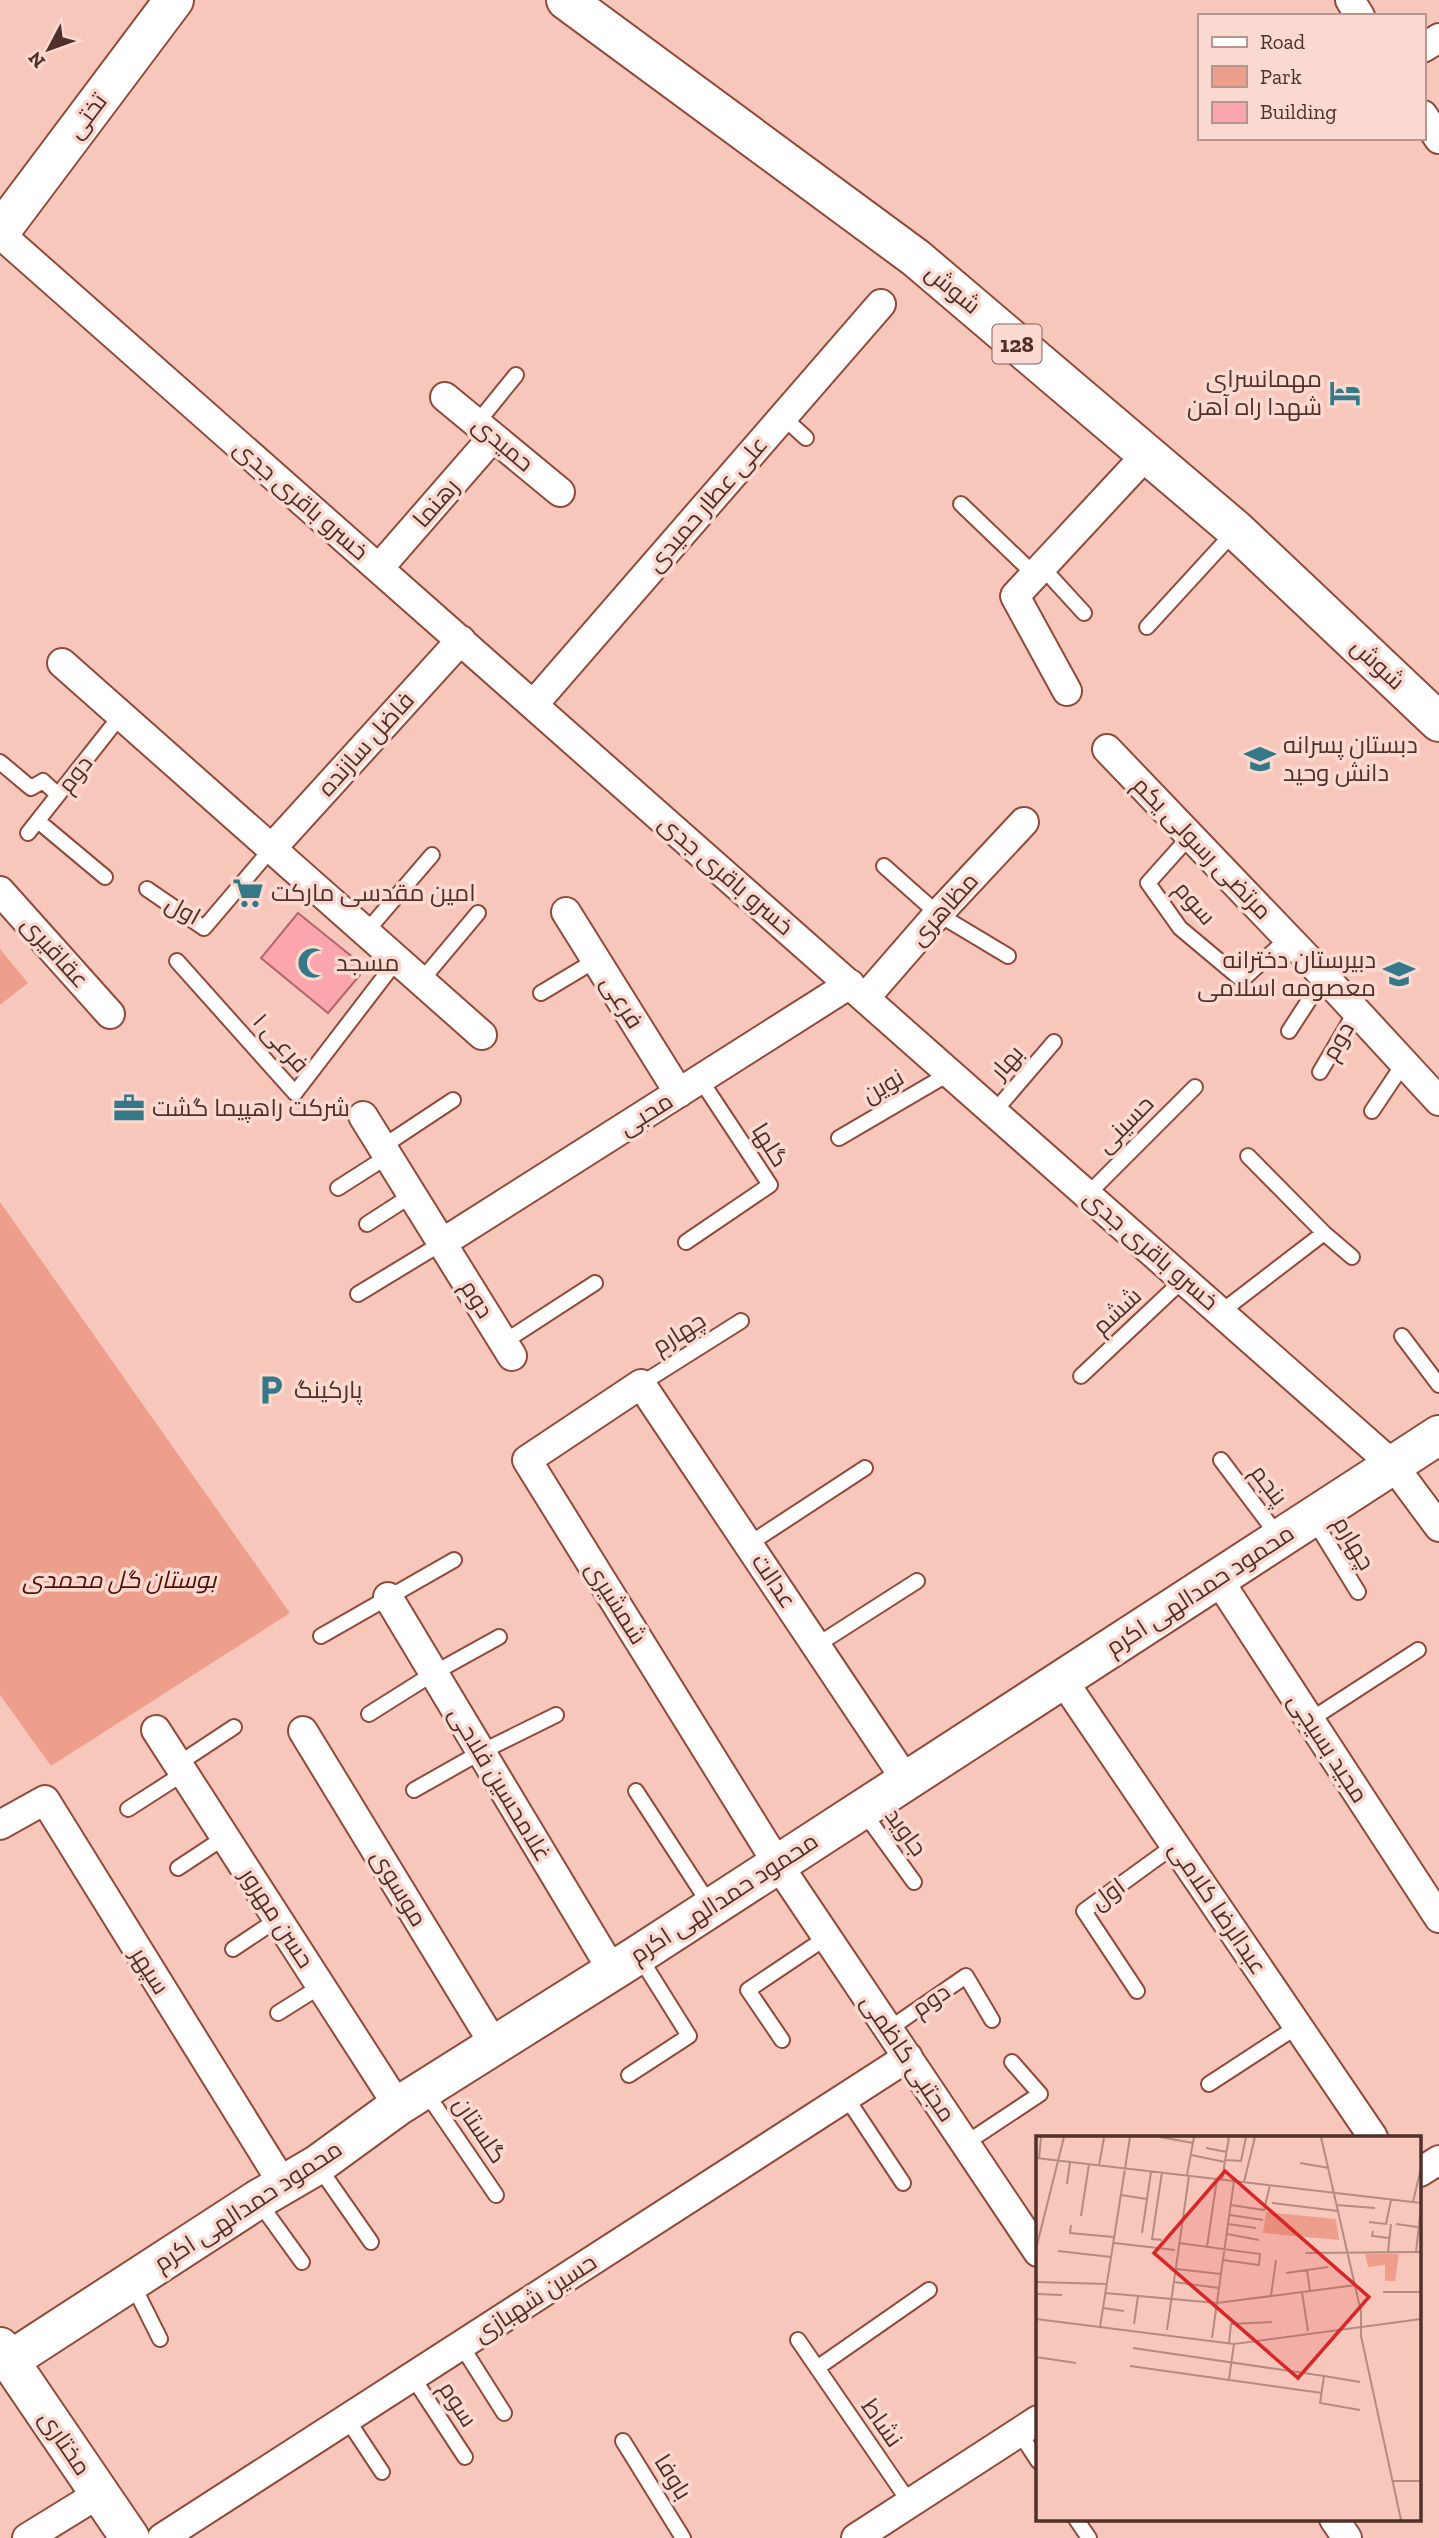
<svg xmlns="http://www.w3.org/2000/svg" width="1439" height="2538" font-family="'Zilla Slab',Cairo,serif">
<style>
.green{fill:#ed9f8c}
.building{fill:#fba5ac;stroke:#b1666d;stroke-width:2}
.lines{fill:none;stroke-linecap:round;stroke-linejoin:round}
.lane-casing{stroke:#8f4a3a;stroke-width:18}
.street-casing{stroke:#8f4a3a;stroke-width:32}
.secondary-casing{stroke:#8f4a3a;stroke-width:42}
.primary-casing{stroke:#8f4a3a;stroke-width:42}
.lane{stroke:#fff;stroke-width:14}
.street{stroke:#fff;stroke-width:28}
.secondary{stroke:#fff;stroke-width:38}
.primary{stroke:#fff;stroke-width:38}
.labels{text-anchor:middle;stroke-width:7;stroke-linejoin:round;paint-order:stroke}
.shield{fill:#fad9d0;stroke:#83635a;stroke-width:2}
.shield-label{font-size:23px;font-weight:bold;fill:#503028}
.street-label{font-size:24px;fill:#503028;stroke:#fad9d0}
.poi-label{font-size:24px;fill:#503028;stroke:#fad9d0;text-anchor:start}
.park-label{font-size:24px;font-style:italic;fill:#550e00;stroke:#fad9d0}
.inset-road{fill:none;stroke:#b58b80;stroke-width:2}
.view{fill:#d62828;fill-opacity:0.15;stroke:#d62828;stroke-width:3.5}
.inset-edge{fill:none;stroke:#503028;stroke-width:3.5}
</style>
<rect width="100%" height="100%" fill="#f8c7bb"/>
<path class="green" d="M0 949 28 983 0 1005Z
M0 1202 290 1613 51 1766 0 1695Z"/>
<path class="building" d="M298 913 366 968 328 1013 261 958Z"/>
<g class="lines">
<defs>
<path id="lane" d="M783 417 806 438
M477 423 516 375
M961 504 1035 575
M1042 567 1084 613
M1147 627 1235 531
M0 762 31 788 43 781 58 795
M38 821 105 877
M28 833 121 715
M1190 836 1148 883 1180 928 1242 980 1288 938
M884 866 938 914 1008 956
M147 889 204 928 272 848
M366 932 432 855
M177 961 295 1093 397 960
M421 981 478 913
M541 993 596 960
M1289 1031 1324 977
M1320 1072 1356 1011
M1372 1111 1404 1063
M994 1112 1054 1042
M839 1138 950 1073
M382 1147 453 1100
M1248 1156 1324 1233 1352 1257
M338 1188 388 1156
M1088 1194 1195 1087
M367 1224 412 1195
M686 1242 770 1185 700 1079
M358 1294 442 1243
M1221 1312 1324 1233
M1402 1336 1439 1385
M504 1342 595 1283
M1081 1376 1184 1279
M641 1384 741 1321
M1221 1460 1279 1537
M1313 1519 1358 1592
M749 1544 865 1468
M321 1636 454 1560
M817 1645 917 1581
M369 1714 434 1673 499 1637
M1310 1720 1418 1650
M178 1764 234 1727
M414 1790 481 1752 556 1715
M636 1791 710 1905
M128 1809 184 1773
M862 1810 914 1882
M178 1868 225 1837
M233 1949 278 1919
M1137 1991 1084 1911 1175 1845
M278 2013 321 1986
M889 2029 966 1976 992 2020
M782 2040 748 1990 827 1937
M629 2075 689 2036 639 1956
M1209 2084 1298 2026
M425 2091 496 2195
M846 2097 903 2183
M966 2143 1040 2094 1012 2062
M318 2166 371 2242
M258 2201 302 2262
M132 2283 160 2339
M798 2340 910 2503
M461 2345 504 2413
M817 2368 929 2290
M412 2376 465 2457
M347 2419 382 2472
M1019 2432 1038 2461
M623 2441 683 2538
M1076 2519 1089 2538"/>
<path id="street" d="M1350 0 1360 16
M1423 48 1439 38
M1423 115 1439 139
M0 234 1393 1465 1439 1527
M445 397 560 492
M379 568 493 437
M62 663 482 1035
M1067 691 1015 596 1147 454
M533 705 881 304
M1107 749 1308 959 1439 1101
M272 848 461 640
M0 891 110 1014
M566 912 679 1093
M865 998 938 914 1024 822
M363 1116 512 1356
M442 1243 850 984
M1218 1579 1439 1918
M388 1597 612 1970
M1062 1679 1373 2137
M156 1730 398 2106
M303 1731 495 2046
M906 1780 641 1384 527 1460 777 1863 1038 2252
M0 1825 45 1800 283 2184
M1420 2172 1439 2160
M1334 2519 1347 2538
M27 2538 100 2493
M162 2538 908 2057
M856 2538 1038 2420"/>
<path id="secondary" d="M0 232 174 0
M0 2347 130 2538
M9 2361 257 2200 317 2165 398 2106 638 1955 1439 1435"/>
<path id="primary" d="M566 0 916 258 1236 530 1439 722"/>
</defs>
<use href="#lane" class="lane-casing"/>
<use href="#street" class="street-casing"/>
<use href="#secondary" class="secondary-casing"/>
<use href="#primary" class="primary-casing"/>
<use href="#lane" class="lane"/>
<use href="#street" class="street"/>
<use href="#secondary" class="secondary"/>
<use href="#primary" class="primary"/>
</g>
<defs>
<symbol id="hotel-bare" viewBox="-9 -9 18 18"><path d="M-6-4.5h1.5V1H6V5H4.5V3h-9V5H-6ZM-4 0a1.8 1.8 0 1 1 3.6 0ZM.5 0V-2.5h3Q6-2.5 6 0Z" fill="#357988" stroke="#fad9d0" stroke-width="2.5" paint-order="stroke"/></symbol>
<symbol id="school-bare" viewBox="-9 -9 18 18"><path d="M0-5L7-2L0 1L-7-2ZM-4 1L0 2.5L4 1V4Q0 6-4 4Z" fill="#357988" stroke="#fad9d0" stroke-width="2.5" paint-order="stroke"/></symbol>
<symbol id="supermarket-bare" viewBox="-9 -9 18 18"><path d="M-6-5.5h2.5l.6 2H6L4.5 2H-2.5L-4.4-4H-6ZM-1.5 3.2a1.3 1.3 0 1 0 .1 0ZM3 3.2a1.3 1.3 0 1 0 .1 0Z" fill="#357988" stroke="#fad9d0" stroke-width="2.5" paint-order="stroke"/></symbol>
<symbol id="mosque-bare" viewBox="-9 -9 18 18"><path d="M3.5-4.9A6 6 0 1 0 3.5 4.9A5 5 0 1 1 3.5-4.9Z" fill="#357988" stroke="#fad9d0" stroke-width="2.5" paint-order="stroke"/></symbol>
<symbol id="office-bare" viewBox="-9 -9 18 18"><path d="M-6-3h4V-5.5h4V-3h4V5H-6ZM-1-4.5V-3h2v-1.5ZM-6 0V1H6V0Z" fill="#357988" stroke="#fad9d0" stroke-width="2.5" paint-order="stroke"/></symbol>
<symbol id="parking-bare" viewBox="-9 -9 18 18"><path d="M-3.5-5.5H1a3.5 3.5 0 0 1 0 7H-1V5.5H-3.5ZM-1-3.4V-.6H.8a1.4 1.4 0 0 0 0-2.8Z" fill="#357988" stroke="#fad9d0" stroke-width="2.5" paint-order="stroke"/></symbol>
</defs>
<g fill-rule="evenodd">
<use href="#hotel-bare" x="1323" y="371" width="44" height="44"/>
<use href="#school-bare" x="1238" y="737" width="44" height="44"/>
<use href="#supermarket-bare" x="226" y="871" width="44" height="44"/>
<use href="#mosque-bare" x="291" y="941" width="44" height="44"/>
<use href="#school-bare" x="1377" y="952" width="44" height="44"/>
<use href="#office-bare" x="107" y="1086" width="44" height="44"/>
<use href="#parking-bare" x="249" y="1368" width="44" height="44"/>
</g>
<g class="labels">
<rect class="shield" x="992.5" y="324.5" width="49" height="39" rx="5"/>
<g class="shield-label">
<text x="1017" y="352">128</text>
</g>
<g class="street-label">
<text transform="translate(87 116) rotate(-53)" y="8">تختی</text>
<text transform="translate(953 289) rotate(40)" y="8">شوش</text>
<text transform="translate(503 444) rotate(40)" y="8">حمیدی</text>
<text transform="translate(301 500) rotate(41)" y="8">خسرو باقری جدی</text>
<text transform="translate(436 503) rotate(-49)" y="8">رهنما</text>
<text transform="translate(707 504) rotate(-49)" y="8">علی عطار حمیدی</text>
<text transform="translate(1378 664) rotate(43)" y="8">شوش</text>
<text transform="translate(366 744) rotate(-48)" y="8">فاضل سازنده</text>
<text transform="translate(75 774) rotate(-52)" y="8">دوم</text>
<text transform="translate(1202 848) rotate(46)" y="8">مرتضی رسولی یکم</text>
<text transform="translate(726 875) rotate(41)" y="8">خسرو باقری جدی</text>
<text transform="translate(1195 903) rotate(49)" y="8">سوم</text>
<text transform="translate(944 909) rotate(-48)" y="8">مظاهری</text>
<text transform="translate(183 910) rotate(29)" y="8">اول</text>
<text transform="translate(55 952) rotate(48)" y="8">عقاقیری</text>
<text transform="translate(622 1002) rotate(58)" y="8">فرعی</text>
<text transform="translate(1338 1041) rotate(-60)" y="8">دوم</text>
<text transform="translate(281 1043) rotate(48)" y="8">فرعی ۱</text>
<text transform="translate(1007 1062) rotate(-49)" y="8">بهار</text>
<text transform="translate(883 1086) rotate(-30)" y="8">نوین</text>
<text transform="translate(646 1114) rotate(-32)" y="8">محبی</text>
<text transform="translate(1125 1124) rotate(-45)" y="8">حسینی</text>
<text transform="translate(770 1145) rotate(58)" y="8">گلها</text>
<text transform="translate(1151 1250) rotate(41)" y="8">خسرو باقری جدی</text>
<text transform="translate(477 1299) rotate(58)" y="8">دوم</text>
<text transform="translate(1117 1311) rotate(-43)" y="8">ششم</text>
<text transform="translate(679 1333) rotate(-32)" y="8">چهارم</text>
<text transform="translate(1269 1485) rotate(53)" y="8">پنجم</text>
<text transform="translate(1354 1543) rotate(59)" y="8">چهارم</text>
<text transform="translate(774 1581) rotate(56)" y="8">عدالت</text>
<text transform="translate(1200 1590) rotate(-33)" y="8">محمود حمدالهی اکرم</text>
<text transform="translate(616 1603) rotate(58)" y="8">شمشیری</text>
<text transform="translate(1328 1748) rotate(57)" y="8">مجید بسیجی</text>
<text transform="translate(500 1784) rotate(59)" y="8">غلامحسین فلاحی</text>
<text transform="translate(906 1832) rotate(54)" y="8">جاوید</text>
<text transform="translate(399 1888) rotate(59)" y="8">موسوی</text>
<text transform="translate(1108 1894) rotate(-36)" y="8">اول</text>
<text transform="translate(724 1898) rotate(-33)" y="8">محمود حمدالهی اکرم</text>
<text transform="translate(1218 1908) rotate(56)" y="8">عبدالرضا کلامی</text>
<text transform="translate(277 1918) rotate(57)" y="8">حسن مهرور</text>
<text transform="translate(150 1971) rotate(58)" y="8">سپهر</text>
<text transform="translate(931 2000) rotate(-34)" y="8">دوم</text>
<text transform="translate(908 2058) rotate(56)" y="8">مجتبی کاظمی</text>
<text transform="translate(480 2130) rotate(56)" y="8">گلستان</text>
<text transform="translate(248 2206) rotate(-33)" y="8">محمود حمدالهی اکرم</text>
<text transform="translate(535 2298) rotate(-33)" y="8">حسین شهبازی</text>
<text transform="translate(458 2404) rotate(57)" y="8">سوم</text>
<text transform="translate(882 2423) rotate(55)" y="8">نشاط</text>
<text transform="translate(65 2443) rotate(56)" y="8">مختاری</text>
<text transform="translate(673 2477) rotate(58)" y="8">باوفا</text>
</g>
<g class="poi-label">
<text x="1322" y="387" text-anchor="end">مهمانسرای<tspan x="1322" dy="28">شهدا راه آهن</tspan></text>
<text x="1283" y="753">دبستان پسرانه<tspan x="1283" dy="28">دانش وحید</tspan></text>
<text x="271" y="901">امین مقدسی مارکت</text>
<text x="1376" y="968" text-anchor="end">دبیرستان دخترانه<tspan x="1376" dy="28">معصومه اسلامی</tspan></text>
<text x="336" y="971">مسجد</text>
<text x="152" y="1116">شركت راهپيما گشت</text>
<text x="294" y="1398">پارکینگ</text>
</g>
<g class="park-label">
<text x="119" y="1588">بوستان گل محمدی</text>
</g>
</g>
<g transform="translate(1036 2136)">
<rect width="385" height="385" fill="#f8c7bb"/>
<path d="M230 76 300 83 303 104 227 97ZM329 118H363L359 145H349V129L332 131Z" fill="#ed9f8c"/>
<path class="inset-road" d="M124 1 157 7M285 1 325 176V200L365 384M170 12 191 16M155 19 189 26M0 22 385 67M3 23 5 1M190 24 205 25 210 1M264 27 293 32M63 29 68 2M126 36 116 103 126 104M151 39 158 1M186 43 193 1M208 46 219 1M31 48 34 26M85 59 111 63M377 66 385 32M236 67 302 75M195 69 228 74 234 49M301 69 339 72M194 79 227 84M45 80 53 28M333 86 350 88 355 64M192 88 220 92M360 88 382 91M35 89 34 97 78 101M337 95 336 100 353 102M106 97 115 36M191 98 223 104M78 107 139 114M143 107 224 118 223 129 187 124M171 111 181 43M0 113 28 1M22 115 75 121M352 116 355 88M380 116 385 71M270 117 385 116M140 133 185 138M271 134 274 155M250 137 292 131M0 146 71 148M138 146 183 152M266 156 272 195M347 156H385M69 157 181 167 320 149M0 158 26 159M235 160 240 124M67 172 88 175M0 183 198 208 385 183M98 188 102 160M64 191 94 1M131 194 153 40M176 202 198 45M193 207 195 188 236 186M97 212 288 240 284 267 324 274M0 221 40 227M94 230 286 257M288 240 324 246M193 243 198 208M356 345H385"/>
<path class="view" d="M189 35 333 161 262 242 118 117Z"/>
<rect width="385" height="385" class="inset-edge"/>
</g>
<rect x="1198" y="14" width="228" height="126" fill="#fad9d0" stroke="#b6958d" stroke-width="2"/>
<rect x="1212" y="37" width="35" height="10" fill="#ffffff" stroke="#b6958d" stroke-width="2"/>
<text x="1260" y="49" font-size="21" fill="#503028">Road</text>
<rect x="1212" y="66" width="35" height="21" fill="#ed9f8c" stroke="#b6958d" stroke-width="2"/>
<text x="1260" y="84" font-size="21" fill="#503028">Park</text>
<rect x="1212" y="102" width="35" height="21" fill="#fba5ac" stroke="#b6958d" stroke-width="2"/>
<text x="1260" y="119" font-size="21" fill="#503028">Building</text>
<g transform="translate(49 49) rotate(229)" stroke="#fad9d0" stroke-width="5" paint-order="stroke">
<path d="M0-5L12 26L0 18L-12 26Z" fill="#503028"/>
<text y="-10" font-size="19" font-weight="bold" text-anchor="middle" fill="#503028">N</text>
</g>
</svg>
